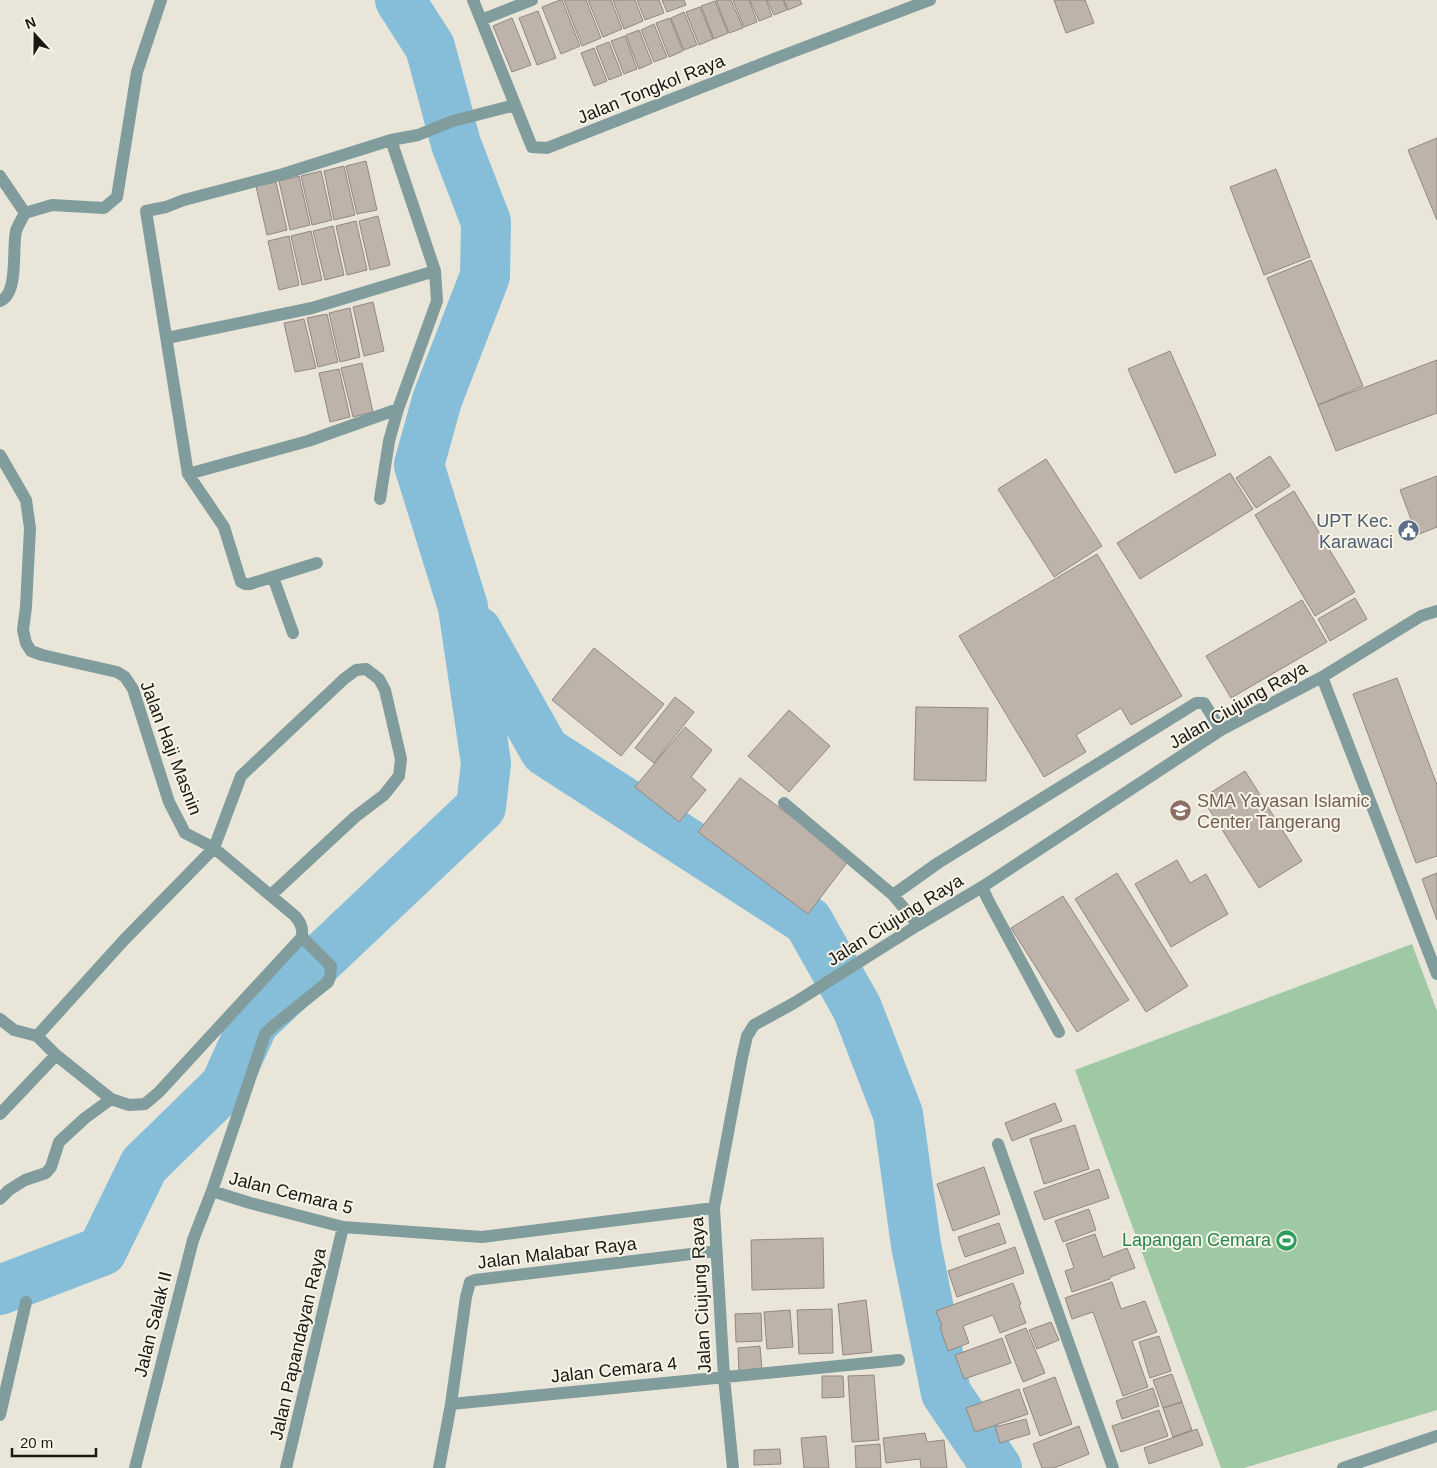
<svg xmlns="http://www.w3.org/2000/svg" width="1437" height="1468" font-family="Arial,sans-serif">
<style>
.green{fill:#9fc9a4}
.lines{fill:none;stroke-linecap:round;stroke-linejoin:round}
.river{stroke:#86bed9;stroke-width:50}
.building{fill:#beb3aa;stroke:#928880}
.minor{stroke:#809c9c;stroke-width:12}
.labels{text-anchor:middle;stroke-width:4;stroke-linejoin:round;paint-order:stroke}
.street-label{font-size:18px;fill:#1a1914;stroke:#f6f3e7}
.service-label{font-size:18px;fill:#4e5e75;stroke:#f6f3e7;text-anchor:end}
.education-label{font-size:18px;fill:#785e54;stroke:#f6f3e7;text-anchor:start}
.leisure-label{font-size:18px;fill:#27864d;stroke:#f6f3e7;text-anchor:end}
</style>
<rect width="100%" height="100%" fill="#e9e6d9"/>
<path class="green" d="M1412 944 1437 1011V1410L1244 1468H1221L1075 1070Z"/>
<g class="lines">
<path class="river" d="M477 631 545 751 808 921 857 1008 898 1114 916 1245 946 1393 997 1468
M0 1290 102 1251 144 1165 225 1086 254 1022 481 807 486 763 463 607 419 465 437 400 485 276 486 222 456 144 430 47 400 0"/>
</g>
<path class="building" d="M560 0H562L580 46 561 54 542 7Z
M564 0H586L601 38 582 46Z
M588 0H611L622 29 603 37Z
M613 0H635L643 21 624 29Z
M637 0H659L664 13 645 20Z
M662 0H684L686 5 667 12Z
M716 0H731L743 28 729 33Z
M733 0H749L757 22 744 27Z
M750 0H766L772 16 759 21Z
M767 0H783L787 10 774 15Z
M784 0H800L802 4 788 10Z
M1054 0H1085L1094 23 1066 33Z
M715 1 728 33 714 39 701 6Z
M700 7 713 39 699 45 686 12Z
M538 11 556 58 537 65 519 18Z
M684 12 697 45 684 50 671 18Z
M512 18 531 65 512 72 493 26Z
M670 18 683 51 669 57 656 23Z
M654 24 667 57 654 62 641 30Z
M639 30 652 63 639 69 626 35Z
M625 36 637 69 624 74 611 41Z
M609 42 622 75 609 80 596 47Z
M594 48 607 81 594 86 581 53Z
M1437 138V220L1408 150Z
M366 161 377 210 357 214 346 166Z
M344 166 355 215 334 220 324 171Z
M1276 169 1310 257 1264 275 1230 187Z
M321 171 332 220 312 225 301 176Z
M299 176 310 225 290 230 279 181Z
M276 182 287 230 267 235 256 186Z
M378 216 390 265 370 270 359 221Z
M356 221 367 270 347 275 336 226Z
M333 226 344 275 325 280 313 231Z
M311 231 322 280 302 285 291 236Z
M289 236 299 285 279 290 268 241Z
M1311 260 1363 386 1318 405 1267 278Z
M373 302 384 351 364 356 353 307Z
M350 308 360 357 340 362 329 313Z
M327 314 338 362 318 367 307 318Z
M304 319 316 368 295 372 284 323Z
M1170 351 1216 455 1175 473 1128 369Z
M1437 360V413L1336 451 1318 405Z
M362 363 373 412 353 417 341 368Z
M339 369 350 417 330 422 319 373Z
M1270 456 1290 486 1256 508 1236 478Z
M1046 459 1102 546 1054 577 998 489Z
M1230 473 1253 509 1140 579 1117 543Z
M1437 476V527L1417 535 1400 490Z
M1294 491 1355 592 1315 616 1255 515Z
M1097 554 1182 696 1131 725 1121 708 1076 735 1086 752 1044 777 959 636Z
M1355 598 1367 619 1330 641 1318 619Z
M1302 600 1327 642 1231 698 1206 656Z
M594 648 664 704 621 756 552 700Z
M1397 678 1437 785V856L1416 863 1353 694Z
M675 697 694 712 654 763 635 748Z
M916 707 988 708 986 781 914 780Z
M789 710 830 746 789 792 748 756Z
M685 727 712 750 691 777 706 790 679 822 635 787Z
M1245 771 1302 861 1259 888 1202 798Z
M740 778 849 860 808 914 698 832Z
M1177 860 1190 883 1206 874 1228 914 1171 947 1135 884Z
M1117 873 1188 986 1146 1012 1075 899Z
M1437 873V920L1422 879Z
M1063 896 1129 1000 1077 1032 1011 928Z
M1055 1103 1062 1121 1012 1141 1005 1123Z
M1075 1125 1089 1169 1044 1184 1030 1139Z
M984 1167 1000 1214 953 1231 937 1184Z
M1099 1169 1109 1198 1044 1220 1034 1192Z
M1089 1209 1096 1230 1063 1242 1055 1221Z
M999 1223 1006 1243 965 1257 958 1237Z
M1095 1234 1103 1257 1127 1248 1135 1268 1110 1277V1279L1072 1292 1065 1271 1074 1268 1066 1244Z
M823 1238 824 1288 752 1290 751 1240Z
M1015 1247 1024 1273 957 1297 948 1271Z
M1112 1282 1121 1309 1145 1301 1157 1332 1132 1341 1148 1387 1123 1396 1093 1312 1072 1319 1065 1298Z
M1013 1283 1021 1304 1019 1305 1026 1323 1000 1333 993 1315 963 1326 969 1343 948 1351 940 1327 942 1326 936 1311Z
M866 1300 872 1352 843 1355 838 1304Z
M832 1309 833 1353 799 1354 797 1310Z
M790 1310 793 1347 767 1349 764 1312Z
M761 1313 762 1341 736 1342 735 1314Z
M1051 1322 1059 1340 1037 1349 1029 1330Z
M1026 1328 1045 1373 1023 1382 1005 1336Z
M1159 1336 1171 1371 1150 1378 1139 1342Z
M1002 1338 1011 1363 964 1379 955 1355Z
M760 1346 762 1371 739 1373 738 1348Z
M1172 1374 1182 1402 1163 1408 1153 1380Z
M874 1375 879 1440 852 1442 848 1376Z
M822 1376H843L844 1397 822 1398Z
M1055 1377 1072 1424 1040 1436 1023 1389Z
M1153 1388 1159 1406 1122 1419 1116 1401Z
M1019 1389 1028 1414 975 1432 966 1408Z
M1182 1402 1192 1430 1173 1437 1163 1408Z
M1159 1410 1168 1436 1121 1452 1112 1426Z
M1026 1419 1030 1434 1000 1443 995 1427Z
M1079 1426 1089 1454 1054 1468H1042L1033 1444Z
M1197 1429 1203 1445 1149 1464 1144 1448Z
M925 1433 927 1442 944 1440 947 1468H921L920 1459 886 1463 883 1438Z
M826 1436 829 1468H804L801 1438Z
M880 1444 881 1468H856L855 1446Z
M780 1449 781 1464 754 1465V1450Z"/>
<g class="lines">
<path class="minor" d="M473 0 532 147 547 148 779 57 930 0
M481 20 532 0
M0 176 25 213
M0 301C19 294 12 248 16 231 18 225 22 219 25 213L52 205 104 208 117 197 137 72 161 0
M167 338 312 308 435 271
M0 455 26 500 30 528 26 607 23 630 26 643 31 651 42 655 117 672 125 677 133 689 169 802 185 833 214 848 295 916C301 923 303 928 302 937L159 1092 145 1104 129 1105 111 1099 56 1055 37 1036 14 1030 0 1019
M188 474 308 441 398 409
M380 499 389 441 398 409 437 301 435 271 391 140
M317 563 250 584H245L241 582 224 527 188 474 146 211 166 207 184 200 283 174 391 140 418 135 453 121 515 105
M273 577 293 633
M1322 677 1437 974
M784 803 893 895 938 863 1196 703H1204L1221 730
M982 887 988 900 1059 1032
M893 895 918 925
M302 937 331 966 330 977 328 982 272 1027 265 1034 212 1191 250 1203 343 1227 482 1237 714 1208
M37 1036 124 940 214 848 241 776 344 679 356 670 366 669 379 679 385 690 401 759 399 776 384 795 355 817 271 895
M0 1114 56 1055
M998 1144 1113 1468
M0 1199 9 1190 25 1180 46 1173 51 1167 59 1142 85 1118 111 1099
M451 1404 899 1360
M0 1415 26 1302
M135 1468 193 1240 212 1191
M286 1468 343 1227
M439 1468 451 1404 466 1297 470 1282 475 1280 716 1251
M733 1468 724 1377 714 1208 742 1058 747 1036 754 1025 794 1003 918 925 982 887 1221 730 1322 677 1421 616 1437 611
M1343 1468 1437 1436"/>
</g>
<defs>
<symbol id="civic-disc" viewBox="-11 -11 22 22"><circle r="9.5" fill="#5c6f8a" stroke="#f6f3e7"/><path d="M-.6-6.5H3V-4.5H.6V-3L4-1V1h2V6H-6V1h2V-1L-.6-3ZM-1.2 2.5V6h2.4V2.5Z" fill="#fff"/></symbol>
<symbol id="school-disc" viewBox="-11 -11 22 22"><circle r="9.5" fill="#8d6e63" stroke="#f6f3e7"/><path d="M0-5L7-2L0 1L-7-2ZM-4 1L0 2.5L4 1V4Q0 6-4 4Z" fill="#fff"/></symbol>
<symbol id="stadium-disc" viewBox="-11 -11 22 22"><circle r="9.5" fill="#2e9e5b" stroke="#f6f3e7"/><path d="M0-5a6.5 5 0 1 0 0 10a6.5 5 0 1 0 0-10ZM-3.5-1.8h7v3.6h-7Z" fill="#fff"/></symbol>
</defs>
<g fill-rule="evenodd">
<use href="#civic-disc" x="1396" y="518" width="25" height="25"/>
<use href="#school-disc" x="1168" y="798" width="25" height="25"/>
<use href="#stadium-disc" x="1274" y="1228" width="25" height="25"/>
</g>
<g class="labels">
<g class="street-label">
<text transform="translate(651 89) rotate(-22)" y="6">Jalan Tongkol Raya</text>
<text transform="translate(1238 705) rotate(-30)" y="6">Jalan Ciujung Raya</text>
<text transform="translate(171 748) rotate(69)" y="6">Jalan Haji Masnin</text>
<text transform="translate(895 920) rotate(-32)" y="6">Jalan Ciujung Raya</text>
<text transform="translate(291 1193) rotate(14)" y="6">Jalan Cemara 5</text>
<text transform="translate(557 1253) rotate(-7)" y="6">Jalan Malabar Raya</text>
<text transform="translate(701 1295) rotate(-93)" y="6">Jalan Ciujung Raya</text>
<text transform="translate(153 1324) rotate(-76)" y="6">Jalan Salak II</text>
<text transform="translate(298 1344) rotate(-77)" y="6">Jalan Papandayan Raya</text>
<text transform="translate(614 1370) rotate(-6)" y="6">Jalan Cemara 4</text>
</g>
<g class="service-label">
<text x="1393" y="527">UPT Kec.<tspan x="1393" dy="21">Karawaci</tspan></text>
</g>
<g class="education-label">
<text x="1197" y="807">SMA Yayasan Islamic<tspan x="1197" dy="21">Center Tangerang</tspan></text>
</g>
<g class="leisure-label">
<text x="1271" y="1246">Lapangan Cemara</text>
</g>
</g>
<g transform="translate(35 35) rotate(339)" stroke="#f6f3e7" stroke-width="4" paint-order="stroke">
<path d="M0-4L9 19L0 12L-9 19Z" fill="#1a1914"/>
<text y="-8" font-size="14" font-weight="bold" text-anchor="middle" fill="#1a1914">N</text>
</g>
<path d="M12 1448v8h84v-8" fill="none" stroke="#1a1914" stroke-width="2.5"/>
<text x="20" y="1448" font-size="15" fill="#1a1914" stroke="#f6f3e7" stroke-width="4" paint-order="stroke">20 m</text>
</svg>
